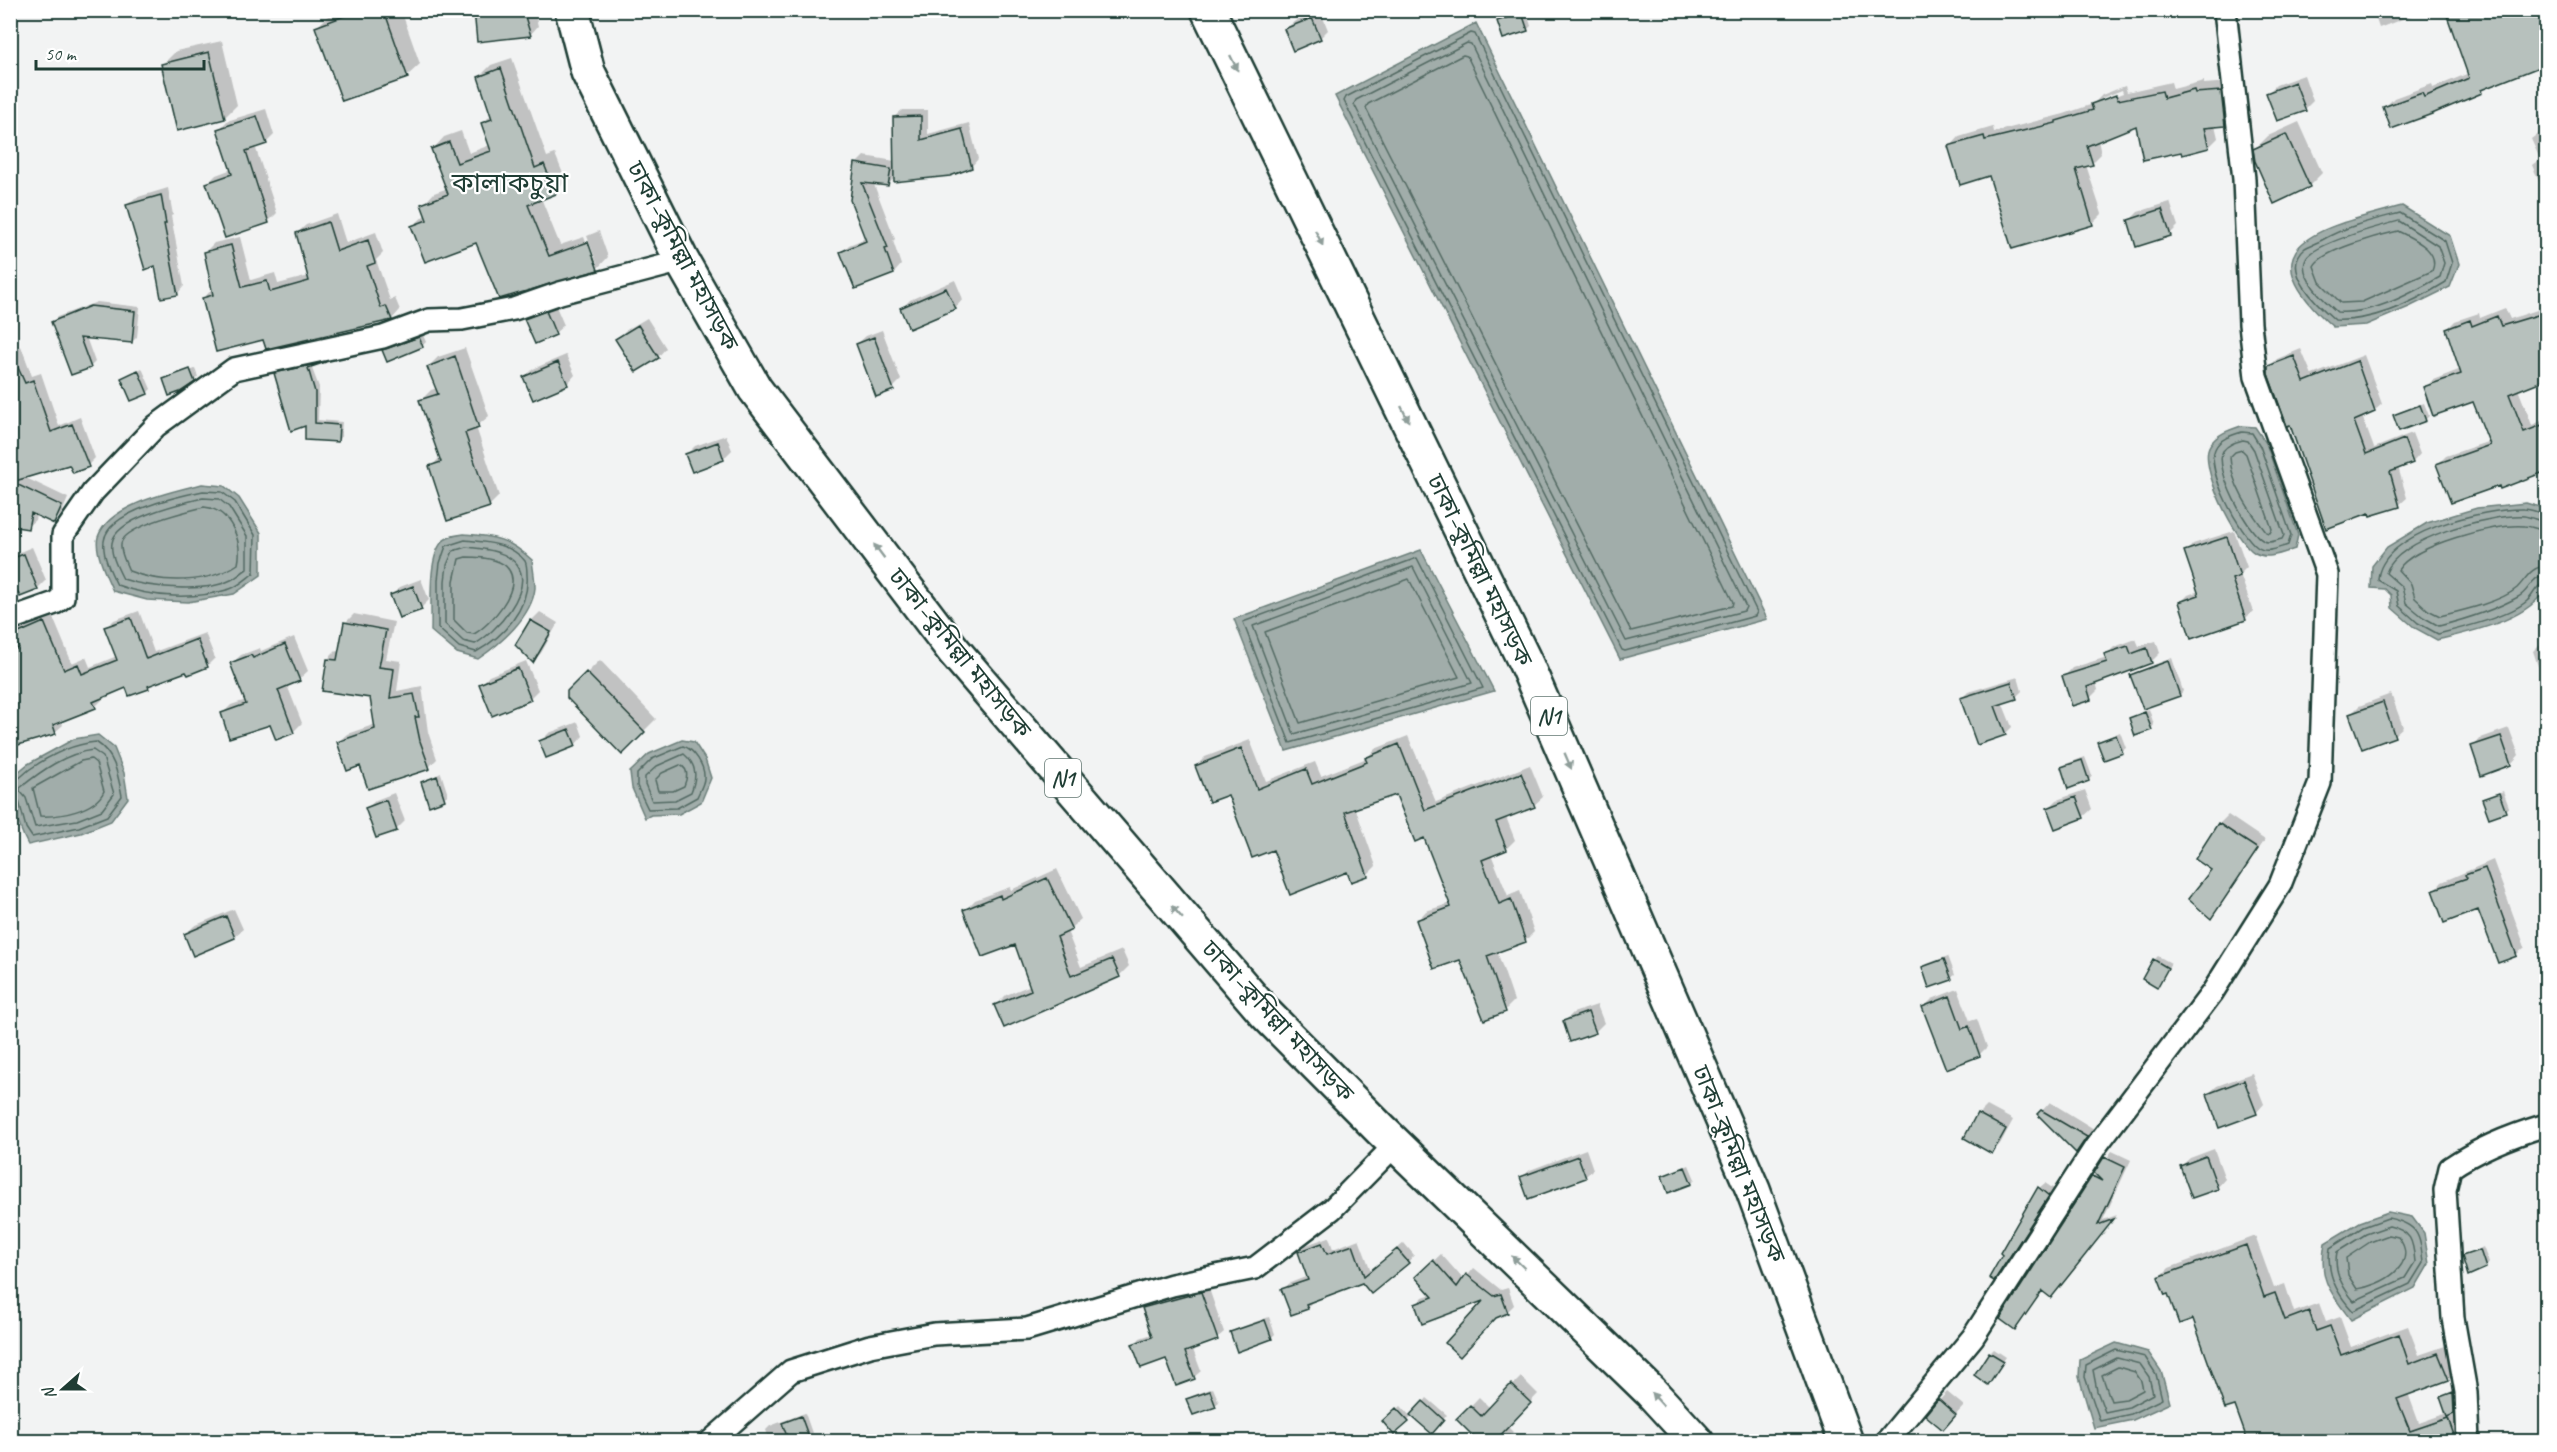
<svg xmlns="http://www.w3.org/2000/svg" width="2557" height="1452" font-family="Caveat,'Noto Sans Bengali',sans-serif">
<style>
.water{fill:#a1adaa;stroke:#6d807b;stroke-width:1.5}
.shadow{fill:#0003;fill-rule:evenodd}
.lines{fill:none;stroke-linecap:round;stroke-linejoin:round}
.shore{stroke:#536a63;stroke-width:1.5}
.building{fill:#b7c1bd;stroke:#1f3d34;stroke-width:1.5}
.minor-casing{stroke:#1f3d34;stroke-width:26}
.trunk-casing{stroke:#1f3d34;stroke-width:38}
.minor{stroke:#fff;stroke-width:21}
.trunk{stroke:#fff;stroke-width:33}
.oneway{fill:#8f9e9a}
.labels{text-anchor:middle;stroke-width:4.5;stroke-linejoin:round;paint-order:stroke}
.shield{fill:#fff;stroke:#627771;stroke-width:1.5}
.shield-label{font-size:22px;font-weight:bold;fill:#1f3d34}
.street-label{font-size:24px;fill:#1f3d34;stroke:#fff}
.quarter-label{font-size:27px;fill:#1f3d34;stroke:#fff}
</style>
<rect width="100%" height="100%" fill="#f2f3f3"/>
<filter id="ink" filterUnits="userSpaceOnUse"><feTurbulence type="fractalNoise" baseFrequency=".0167" numOctaves="2"/><feDisplacementMap in="SourceGraphic" scale="12" xChannelSelector="R" yChannelSelector="G"/><feConvolveMatrix kernelMatrix="1 2 1 2 8 2 1 2 1" color-interpolation-filters="sRGB"/></filter>
<g filter="url(#ink)">
<path class="water" d="M1476 23 1767 619 1620 659 1335 96Z
M2402 206 2450 236 2459 264 2450 287 2409 307 2366 325 2333 327C2238 242 2326 227 2402 206Z
M2241 426 2255 427 2266 443 2298 535 2295 549C2282 553 2267 560 2255 553 2236 542 2197 465 2210 445 2217 434 2229 430 2241 426Z
M202 484 224 486 239 498 261 533V575L234 594 188 602 147 600 113 591C107 578 94 551 98 537 109 504 172 492 202 484Z
M2526 503 2546 509C2546 522 2549 579 2546 587 2531 620 2469 632 2437 640L2415 628 2392 608 2391 595 2385 589 2371 588 2372 566 2387 547 2427 523 2477 508Z
M464 534C494 536 510 539 532 560 533 569 535 579 535 588 532 617 500 644 478 659L457 653 431 631C432 609 427 559 442 542 447 536 457 535 464 534Z
M1421 550 1494 691 1286 751 1234 619Z
M98 735 114 748 124 773 128 798 111 821 81 833 28 845C16 822 12 802 13 776L28 764 74 739Z
M682 740 694 742 705 759 711 778 701 802 679 814 651 815 645 818 632 788 630 772 649 754Z
M2388 1212 2412 1217 2424 1233 2429 1264 2415 1288 2351 1320C2330 1292 2318 1279 2325 1243L2360 1222Z
M2116 1343 2148 1352 2161 1371 2170 1403 2133 1420 2094 1428 2079 1377 2080 1360Z"/>
<path class="shadow" d="M340 10H401L420 64 407 76 317 27 330 14Z
M443 10H472L445 18Z
M476 10H534L538 26 530 35Z
M1320 10 1328 30 1320 38 1286 29 1295 21Z
M1526 10 1531 26 1527 30 1499 21 1503 17Z
M2373 10H2426L2379 28Z
M222 41 237 105 224 118 163 64 176 51Z
M512 58 547 157 555 154 566 181 555 193 541 198 560 245 584 237 594 263H597L587 236 599 231 608 257 597 269 413 226 426 214 423 205 434 193 448 188 433 149 444 137 461 131 469 153 490 145 483 123 492 114 479 77 491 65Z
M2469 73 2487 86 2481 92 2385 107 2394 98 2432 84 2433 88Z
M2304 75 2313 101 2305 109 2268 93 2276 85Z
M2204 81V84L2230 82 2234 115 2224 124 2215 125 2218 138 2209 147 2182 150 2137 124 2098 140 2101 154 2092 163 2086 165 2102 214 2093 223 2013 247 1990 174 1950 147 1959 137 1993 127 1994 132 2064 114 2093 104 2102 95 2125 86 2127 92 2171 82 2173 89ZM2122 90 2123 93 2102 101V98Z
M266 109 274 135 266 143 255 146 277 213 268 222 208 183 216 175 232 169 219 130 227 121Z
M902 110H928V134L969 123 978 159 971 167 895 177 888 185 873 182 895 239 893 241 901 265 894 273 841 253 849 245 866 238 856 164 864 156 895 161 894 117Z
M2546 110V177L2539 181 2532 165 2540 159 2531 139 2543 130 2538 117Z
M2299 122 2322 173 2309 186 2255 149 2268 136Z
M168 188 173 215 171 216 184 286 177 294 156 264 127 205 135 198Z
M2170 202 2178 226 2170 234 2129 221 2138 212Z
M337 214 346 243 376 232 383 253 376 260 390 300 395 298 400 310 392 319 267 347 264 338 204 298 212 289 205 252 214 243 240 237 251 280 275 273 278 284 309 276 297 233 306 225Z
M955 280 963 299 955 308H902L910 300Z
M97 302 140 307 137 337 132 342 86 337 95 362 90 367 52 322 57 317Z
M555 304 564 325 555 333 535 342 526 319 534 311Z
M2546 307V378L2518 389 2532 425 2546 419V471L2500 484 2438 464 2446 456 2490 441 2474 400 2425 388 2433 380 2461 369 2447 329 2455 321 2479 313 2480 318 2505 308 2510 319Z
M647 318 666 348 658 357 617 339 625 331Z
M882 330 901 380 893 388 857 344 866 336Z
M423 335 426 342 422 346 384 351 388 347Z
M21 346 32 376 41 373 59 426 80 417 95 458 88 465 70 463 24 477 68 498 61 515 53 522 36 514 35 520 27 527 10 525V350Z
M465 348 489 416 476 427 499 496 489 506 431 467 441 456 421 400 431 390 437 388 428 367 438 357Z
M2301 349 2312 375 2364 355 2382 404 2374 411 2362 416 2374 448 2412 433 2420 454 2413 462 2398 467 2407 498 2399 505 2290 423 2269 367 2277 359Z
M566 355 575 375 567 384 525 377 533 369Z
M326 360 311 366 319 387 318 420 342 422 341 437 337 441 306 424 276 374 279 370Z
M142 368 151 389 147 393 123 378Z
M195 369 198 377 194 381 164 380Z
M2424 403 2429 416 2425 420 2395 415 2399 412Z
M726 435 732 450 723 459 687 454 695 446Z
M2234 531 2247 567 2240 574 2253 611 2245 619 2181 602 2188 595 2199 591 2186 552 2193 544Z
M32 547 46 580 38 588 21 595 10 571V558L15 554Z
M421 579 429 600 421 608 392 595 400 587Z
M139 611 154 652 205 633 215 658 207 666 187 670 154 682 148 688 127 686 102 697 103 699 95 707 61 720 63 725 55 732H16L10 734V648L19 644 15 635 23 627 52 615 72 663 86 657 90 667 117 656 106 628 114 620Z
M540 612 558 623 541 653 533 661 517 645 532 620Z
M354 614 394 622 386 659 401 661 397 691 422 686 428 732 437 759 429 767 361 764 338 742 347 734 376 724 371 697 328 659 336 651 340 652 345 623Z
M294 637 308 671 299 679 287 685 302 723 293 732 271 723 223 713 231 705 246 700 232 663 241 655 260 648 261 651Z
M2136 639 2139 646 2156 641 2160 653 2152 661 2096 682 2098 690 2090 698 2064 677 2072 668 2107 657 2106 655 2114 647Z
M2546 642V676L2542 678 2533 651 2539 645Z
M2172 658 2183 691 2180 695 2144 707 2131 675 2135 672Z
M600 660 656 719 622 753 568 692Z
M526 661 538 690 530 698 481 685 489 676Z
M2018 677 2022 691 2016 697 2002 702 2012 727 2005 734 1961 699 1968 692Z
M2391 694 2403 727 2394 735 2351 714 2359 706Z
M2149 709 2154 725 2151 729 2131 718Z
M578 722 583 736 575 745 541 741 549 733Z
M2509 728 2519 755 2511 764 2482 774 2473 747 2481 738Z
M2120 732 2126 748 2122 751 2098 742Z
M1408 736 1436 802 1530 765 1543 797 1534 805 1506 817 1515 840 1506 849 1491 854 1508 896 1520 891 1534 932 1526 940 1497 951 1514 1001 1505 1010 1461 958 1418 920 1426 911 1451 903 1425 836 1396 793 1355 807 1376 866 1367 875 1273 848 1228 793 1196 766 1205 757 1250 740 1266 781 1315 762 1321 776 1367 758 1375 749Z
M2085 757 2092 776 2089 780 2062 768 2066 764Z
M441 773 448 795 430 804 423 782Z
M2085 790 2092 809 2083 817 2049 808 2057 800Z
M2503 791 2509 807 2505 810 2484 800Z
M394 793 405 821 397 829 377 836 367 808 376 800Z
M2228 815 2265 840 2219 908 2211 917 2213 869 2197 858 2219 824Z
M2493 860 2525 947 2516 955 2479 908 2434 891 2442 882Z
M1057 869 1081 919 1067 931 1081 967 1122 950 1129 966 1119 976 1005 1026 996 1005 1006 995 1031 985 1016 943 965 910 975 900 1010 887 1011 890Z
M234 909 243 929 234 937 186 934 194 926Z
M1948 956 1955 975 1951 978 1923 968 1927 964Z
M2158 956 2171 963 2157 986 2154 960Z
M1958 989 1970 1021 1977 1019 1987 1047 1979 1055 1924 1007 1932 999Z
M1597 1005 1604 1023 1595 1032 1564 1022 1573 1013Z
M2252 1073 2264 1104 2256 1113 2208 1094 2217 1086Z
M2050 1102 2094 1129 2076 1151 2042 1111Z
M1987 1106 2013 1120 2000 1144 1992 1152 1979 1114Z
M1586 1149 1593 1169 1585 1177 1521 1178 1530 1170Z
M2214 1149 2225 1179 2217 1188 2181 1166 2190 1158Z
M2112 1151 2131 1160 2103 1220 2117 1215 2058 1290 2051 1296 2043 1290 2015 1328 2093 1177Z
M1689 1165 1695 1179 1691 1183 1663 1177Z
M2045 1183 2054 1189 1994 1279 2039 1188Z
M2255 1236 2274 1288 2285 1284 2294 1312 2319 1303 2326 1322 2340 1317 2351 1347 2408 1326 2419 1355 2448 1345 2458 1369 2448 1379 2408 1393 2419 1423 2447 1413 2442 1397 2456 1389 2464 1427 2454 1437 2448 1439 2449 1442H2250L2236 1404 2194 1317 2169 1292 2160 1277 2169 1268Z
M1329 1237 1333 1249 1359 1239 1371 1271 1404 1243 1414 1255 1408 1262 1313 1301 1307 1308 1283 1289 1290 1283 1308 1276 1300 1252 1306 1245Z
M2483 1247 2489 1263 2486 1267 2464 1257Z
M1441 1254 1464 1280 1474 1268 1501 1290 1508 1288 1514 1305 1507 1312 1488 1298 1417 1304 1423 1297 1432 1294 1417 1277Z
M1208 1286 1224 1332 1217 1338 1192 1347 1201 1371 1194 1377 1167 1357 1134 1345 1140 1338 1152 1334 1143 1309 1150 1302Z
M1269 1317 1275 1334 1271 1338 1232 1333 1236 1329Z
M1994 1349 2006 1357 1988 1383 1990 1353Z
M1521 1377 1538 1394 1507 1426 1513 1432 1503 1442H1481L1458 1419 1479 1397 1490 1408Z
M1213 1388 1219 1402 1215 1405 1188 1400 1192 1396Z
M1947 1392 1964 1406 1951 1420 1927 1414Z
M1427 1398 1447 1415 1436 1428 1413 1415 1408 1421H1384L1401 1406 1411 1417Z
M805 1413 812 1433 808 1436 794 1442H770L766 1430 770 1426Z"/>
<g class="lines">
<path class="shore" d="M1471 33 1475 34 1757 612 1755 616 1625 651 1622 650 1344 101 1346 97Z
M1467 43 1471 44 1746 607 1744 611 1626 641 1354 104 1356 100Z
M1463 55 1467 56 1733 602 1732 606 1631 631 1366 108 1368 104Z
M2400 213 2445 241 2452 263 2446 282C2414 302 2372 322 2335 320 2319 306 2279 270 2305 248 2310 245 2317 243 2322 240 2346 226 2373 220 2400 213Z
M2399 221 2438 246 2444 263 2440 277C2410 294 2372 315 2337 312 2326 302 2297 276 2306 259 2314 243 2380 226 2399 221Z
M2398 231C2413 239 2441 250 2432 271L2362 302 2341 303 2320 282 2314 266C2322 250 2380 235 2398 231Z
M2242 432 2252 433 2260 446 2291 535 2288 545C2278 548 2266 554 2257 547 2240 534 2205 470 2215 449 2219 439 2232 435 2242 432Z
M2243 440 2248 441 2254 450 2284 535 2282 539C2276 540 2269 544 2264 541 2248 534 2213 467 2223 451 2228 444 2236 442 2243 440Z
M2242 450 2246 454 2272 529 2270 533 2266 532C2250 511 2231 485 2230 457L2235 452Z
M203 491 222 492 235 502 255 535 254 573C247 578 239 586 230 589 195 600 152 598 117 585 111 573 102 555 104 541 107 511 179 496 203 491Z
M203 498 219 499 229 507 247 536V569C242 572 237 577 231 580 206 593 149 588 123 579 118 569 110 554 112 543 115 518 182 503 203 498Z
M204 507C230 509 243 541 238 564 209 584 161 584 129 571 126 563 120 553 121 544 123 526 188 511 204 507Z
M2546 514C2539 513 2531 509 2524 509 2485 508 2380 532 2378 580L2396 591 2399 606 2418 623 2438 634C2462 628 2508 617 2527 601 2534 595 2536 584 2546 583
M2546 522C2539 521 2531 517 2524 516 2490 514 2397 538 2386 573L2402 587 2406 603 2423 617 2439 626C2467 619 2493 611 2518 597 2530 591 2531 576 2546 575
M2546 531C2538 530 2532 526 2524 526 2496 523 2413 545 2398 570L2411 584 2415 598 2428 610 2440 616C2461 611 2501 602 2517 588 2527 578 2530 567 2546 566
M465 540C485 542 511 543 525 561 527 565 527 570 527 575 530 608 503 637 476 652L459 647 438 628V580L440 563 446 546Z
M466 547C483 549 506 550 517 565 535 590 495 633 475 644L463 641 445 624V581L447 565 453 551Z
M466 557C478 557 502 558 509 570 522 590 490 625 474 634L467 633 454 620V581L459 559Z
M1417 558 1483 688 1290 743 1243 622Z
M1413 567 1472 683 1294 734 1253 626Z
M1409 579 1459 677 1300 723 1265 632Z
M683 746C694 749 705 766 704 778 704 784 699 792 697 797L677 808 648 809 637 786V774L652 759Z
M93 750 103 757 114 794 102 810 77 820 35 827 26 798 20 791V788C41 771 66 753 93 750Z
M684 754C697 765 697 777 691 792L675 800 652 801 645 784V777L657 766Z
M91 759 96 763 104 791C95 811 59 817 40 816L33 788 81 761Z
M680 765C689 769 687 779 684 786L673 791H658L655 780 662 773Z
M10 782C19 781 23 774 30 769 49 756 73 744 96 742 115 754 118 775 122 796L107 816 79 827 32 837 26 828 19 801 10 797
M2388 1218C2418 1224 2420 1234 2423 1263L2410 1284 2353 1311C2336 1293 2326 1272 2330 1248L2363 1227Z
M2389 1226C2411 1231 2413 1240 2415 1262L2405 1278 2354 1301C2342 1287 2333 1271 2337 1252L2366 1234Z
M2389 1235 2398 1237C2421 1265 2380 1286 2357 1289L2348 1275 2346 1258 2370 1242Z
M2116 1350 2145 1357 2156 1374 2162 1399 2131 1414 2100 1421 2085 1377 2086 1365Z
M2117 1358 2140 1364 2149 1377 2153 1394 2129 1407 2105 1412 2097 1391 2093 1370Z
M2118 1367 2135 1372 2141 1381 2143 1390 2126 1399 2111 1401 2102 1375Z"/>
</g>
<path class="building" d="M360 10H384L408 78 342 101 315 27Z
M474 10H523L531 36 477 42Z
M2445 10H2547V64L2481 90 2482 93 2432 114 2391 129 2383 107 2422 93 2424 97 2469 78Z
M1522 13 1528 31 1503 39 1497 21Z
M1312 18 1321 39 1293 51 1284 29Z
M209 52 225 119 177 131 161 64Z
M501 68 535 168 544 164 556 194 528 205 549 256 588 242 598 270 499 299 476 243 425 262 411 226 427 220 421 204 448 194 431 149 449 142 457 163 491 151 481 123 492 119 478 77Z
M2295 82 2306 111 2277 121 2266 93Z
M2194 90 2195 93 2221 91 2225 126 2204 128 2209 148 2182 155 2181 152 2143 160 2136 126 2087 146 2093 165 2076 169 2093 225 2012 249 1989 176 1960 185 1948 146 1984 136 1985 140 2056 123V121L2093 110 2091 104 2116 95 2118 100 2162 91 2164 98Z
M257 116 267 144 246 151 269 223 225 238 206 183 232 174 217 129Z
M921 116V140L962 129 972 168 950 176 894 182 893 117Z
M2286 134 2310 187 2274 204 2255 161 2253 149Z
M855 163 891 169 888 186 862 183 888 248 885 249 894 274 855 289 840 252 866 241 850 200Z
M161 195 166 224H164L178 295 161 298 155 266 145 270 126 205Z
M2162 209 2171 236 2136 247 2128 220Z
M328 222 337 251 368 240 375 263 367 266 381 308 386 306 392 320 266 349 263 340 216 352 202 298 213 295 204 252 231 245 242 287 267 281 270 292 309 281 296 233Z
M946 288 956 309 909 329 900 308Z
M90 306 135 311 132 343 80 338 91 368 71 375 51 322Z
M546 311 556 335 535 344 524 319Z
M2541 314 2547 331V379L2509 394 2524 432 2547 423V471L2500 489 2499 486 2451 503 2436 464 2490 445 2473 402 2433 416 2423 387 2461 374 2446 329 2470 320 2472 326 2497 316 2501 326Z
M638 325 659 358 636 372 615 339Z
M419 337 423 347 387 362 382 350Z
M874 337 894 390 876 397 856 344Z
M10 350 25 383 33 380 51 432 72 424 89 467 73 473 69 465 12 482 62 506 54 524 31 513 28 529 10 526Z
M455 356 479 428 465 433 490 507 447 521 429 466 441 462 419 400 438 394 427 367Z
M2294 356 2304 382 2357 361 2375 412 2354 421 2366 454 2404 439 2413 463 2390 472 2400 507 2370 516 2369 513 2326 529 2290 425 2287 426 2268 374V366Z
M326 362 308 368 315 392V423L339 425 338 442 305 440V426L291 431 274 373Z
M558 362 568 385 533 400 523 377Z
M190 369 195 382 180 392 169 396 163 379Z
M138 370 148 394 131 401 121 378Z
M2420 405 2426 421 2399 431 2393 415Z
M718 442 724 460 692 472 685 454Z
M2227 537 2240 576 2232 579 2246 620 2191 639 2179 602 2199 595 2184 551Z
M24 554 38 590 20 597 10 575V559Z
M413 586 422 610 399 618 390 595Z
M131 618 146 659 197 639 208 667 188 675 186 672 148 686 149 689 129 696 126 688 93 702 96 708 53 725 56 734 18 745 10 718V651L19 648 14 635 44 622 64 670 78 664 82 674 117 660 104 627Z
M530 620 551 632 533 663 515 645Z
M344 622 386 630 379 667 394 669 390 698 414 694 419 717H415L420 741 430 769 368 789 360 766 347 771 337 742 375 729 370 698 322 691 327 659 337 660Z
M285 644 300 681 278 690 294 733 276 740 270 725 229 738 221 713 246 704 230 663 251 655 253 658Z
M2128 646 2131 654 2147 648 2152 663 2087 687 2091 700 2072 706 2062 676 2107 662 2104 654Z
M2168 661 2180 696 2143 709 2130 675Z
M518 668 531 700 492 716 479 684Z
M586 672 645 732 622 755 567 698V691Z
M2011 682 2017 699 1995 706 2006 735 1977 745 1960 698Z
M2383 702 2395 737 2362 749 2349 714Z
M2145 712 2152 730 2135 736 2129 718Z
M569 729 576 746 546 758 539 741Z
M2116 735 2123 753 2104 760 2097 742Z
M2501 736 2511 765 2481 776 2471 746Z
M1399 744 1425 810 1521 773 1535 807 1496 822 1507 850 1482 860 1499 904 1511 899 1526 942 1487 956 1506 1012 1484 1020 1460 960 1434 969 1416 920 1451 907 1424 838 1415 842 1396 795 1345 812 1368 876 1351 882 1347 872 1290 895 1273 850 1252 858 1228 795 1209 802 1195 766 1241 748 1257 789 1306 769 1312 784 1367 762 1365 758Z
M2082 760 2089 781 2068 789 2061 767Z
M437 776 445 800 429 806 421 782Z
M2499 793 2506 812 2489 818 2482 799Z
M2076 797 2084 818 2055 829 2047 808Z
M386 800 397 831 376 838 365 808Z
M2218 823 2258 849 2211 919 2188 899 2211 870 2195 859Z
M2485 868 2517 956 2498 963 2478 910 2444 923 2432 890 2467 878 2465 875Z
M1047 878 1072 930 1057 937 1071 976 1112 959 1120 977 1004 1028 994 1005 1031 990 1015 945 982 957 963 910 1000 895 1001 899Z
M226 916 235 938 193 956 184 934Z
M1944 959 1952 980 1929 988 1922 967Z
M2153 959 2168 968 2157 988 2142 979Z
M1950 996 1962 1029 1969 1026 1980 1056 1946 1069 1922 1007Z
M1588 1012 1596 1033 1570 1042 1563 1021Z
M2244 1080 2257 1114 2219 1128 2207 1094Z
M2041 1110 2087 1137 2076 1153 2037 1114Z
M1977 1113 2006 1129 1992 1154 1964 1138Z
M1578 1156 1586 1178 1528 1199 1520 1177Z
M2206 1156 2218 1189 2192 1198 2180 1166Z
M2104 1157 2125 1167 2098 1225 2114 1219 2051 1298 2042 1291 2015 1330 2000 1319 2092 1176 2102 1181 2094 1173Z
M1685 1167 1692 1184 1668 1193 1662 1176Z
M2038 1187 2049 1196 1994 1281 1989 1278 2002 1255 2000 1253Z
M1322 1243 1327 1254 1353 1245 1364 1276 1397 1249 1409 1263 1371 1294 1362 1283 1306 1304 1308 1309 1291 1315 1281 1289 1308 1280 1298 1252Z
M2246 1245 2264 1297 2275 1293 2285 1320 2309 1311 2316 1331 2330 1326 2341 1355 2399 1334 2409 1364 2438 1353 2449 1380 2397 1399 2410 1431 2448 1418 2455 1438 2445 1442H2248L2235 1406 2225 1409 2193 1319 2179 1324 2168 1294 2165 1295 2158 1277Z
M2480 1250 2486 1268 2468 1276 2462 1256Z
M1433 1260 1457 1287 1466 1274 1494 1296 1501 1294 1508 1313 1496 1318 1460 1357 1445 1343 1483 1301 1422 1324 1415 1304 1433 1297 1415 1277Z
M1201 1292 1218 1340 1185 1352 1195 1379 1176 1386 1166 1359 1141 1368 1132 1344 1152 1337 1142 1308Z
M1265 1320 1272 1339 1237 1352 1230 1332Z
M1989 1352 2004 1361 1988 1385 1974 1375Z
M1511 1384 1531 1403 1494 1442H1479L1456 1419 1470 1405 1481 1416Z
M1210 1391 1216 1407 1193 1415 1186 1399Z
M2453 1392 2454 1414 2447 1417 2440 1397Z
M1938 1399 1956 1415 1943 1430 1925 1415Z
M1423 1401 1444 1420 1432 1434 1410 1415Z
M1396 1408 1409 1422 1394 1435 1382 1421Z
M801 1416 809 1438 789 1442 782 1423Z"/>
<g class="lines">
<defs>
<path id="minor" d="M10 619 55 603 63 597V535L93 492 156 426 234 369 383 337 429 320 462 319 514 309 560 293 682 261
M710 1442 791 1371 870 1346 934 1334 1027 1329 1172 1285 1255 1268 1332 1209 1396 1144
M1886 1442 1973 1337 2096 1146 2212 993 2280 885 2320 783 2327 574 2256 377 2250 324 2244 179 2225 10
M2468 1442 2466 1392 2453 1318 2445 1190 2450 1168C2479 1148 2513 1135 2546 1125"/>
<path id="trunk" d="M572 10 588 72 682 261 755 389 954 651 1266 1014 1381 1130 1651 1392 1697 1442
M1208 10 1527 666 1753 1190 1846 1442"/>
</defs>
<use href="#minor" class="minor-casing"/>
<use href="#trunk" class="trunk-casing"/>
<use href="#minor" class="minor"/>
<use href="#trunk" class="trunk"/>
</g>
<defs><path id="oneway-solid" d="M-6-.8H1V-3.2L6.5 0L1 3.2V.8H-6Z" transform="scale(1.5)"/></defs>
<g class="oneway">
<use href="#oneway-solid" transform="translate(1234 63) rotate(64)"/>
<use href="#oneway-solid" transform="translate(1319 238) rotate(64)"/>
<use href="#oneway-solid" transform="translate(1405 414) rotate(64)"/>
<use href="#oneway-solid" transform="translate(879 551) rotate(-127)"/>
<use href="#oneway-solid" transform="translate(1568 761) rotate(67)"/>
<use href="#oneway-solid" transform="translate(1177 912) rotate(-131)"/>
<use href="#oneway-solid" transform="translate(1518 1262) rotate(-136)"/>
<use href="#oneway-solid" transform="translate(1657 1399) rotate(-133)"/>
</g>
</g>
<g class="labels">
<g class="shield">
<rect x="1531" y="697" width="36" height="38" rx="4.5"/>
<rect x="1045" y="759" width="36" height="38" rx="4.5"/>
</g>
<g class="shield-label">
<text x="1549" y="724">N1</text>
<text x="1063" y="786">N1</text>
</g>
<g class="street-label">
<text transform="translate(683 256) rotate(62)" y="8">ঢাকা–কুমিল্লা মহাসড়ক</text>
<text transform="translate(1480 570) rotate(64)" y="8">ঢাকা–কুমিল্লা মহাসড়ক</text>
<text transform="translate(960 653) rotate(51)" y="8">ঢাকা–কুমিল্লা মহাসড়ক</text>
<text transform="translate(1278 1021) rotate(47)" y="8">ঢাকা–কুমিল্লা মহাসড়ক</text>
<text transform="translate(1739 1164) rotate(68)" y="8">ঢাকা–কুমিল্লা মহাসড়ক</text>
</g>
<g class="quarter-label">
<text x="510" y="192">কালাকচুয়া</text>
</g>
</g>
<rect width="2557" height="1452" fill="none" stroke="#fff" stroke-width="36"/>
<rect x="18" y="18" width="2521" height="1416" fill="none" stroke="#1f3d34" stroke-width="2" filter="url(#ink)"/>
<g transform="translate(63 1389) rotate(249)" stroke="#ffffff" stroke-width="4.5" paint-order="stroke">
<path d="M0-4.5L10 22L0 15L-10 22Z" fill="#1f3d34"/>
<text y="-9" font-size="16" font-weight="bold" text-anchor="middle" fill="#1f3d34">N</text>
</g>
<path d="M36 60v9h168v-9" fill="none" stroke="#1f3d34" stroke-width="3"/>
<text x="45" y="60" font-size="18" fill="#1f3d34" stroke="#ffffff" stroke-width="4.5" paint-order="stroke">50 m</text>
</svg>
